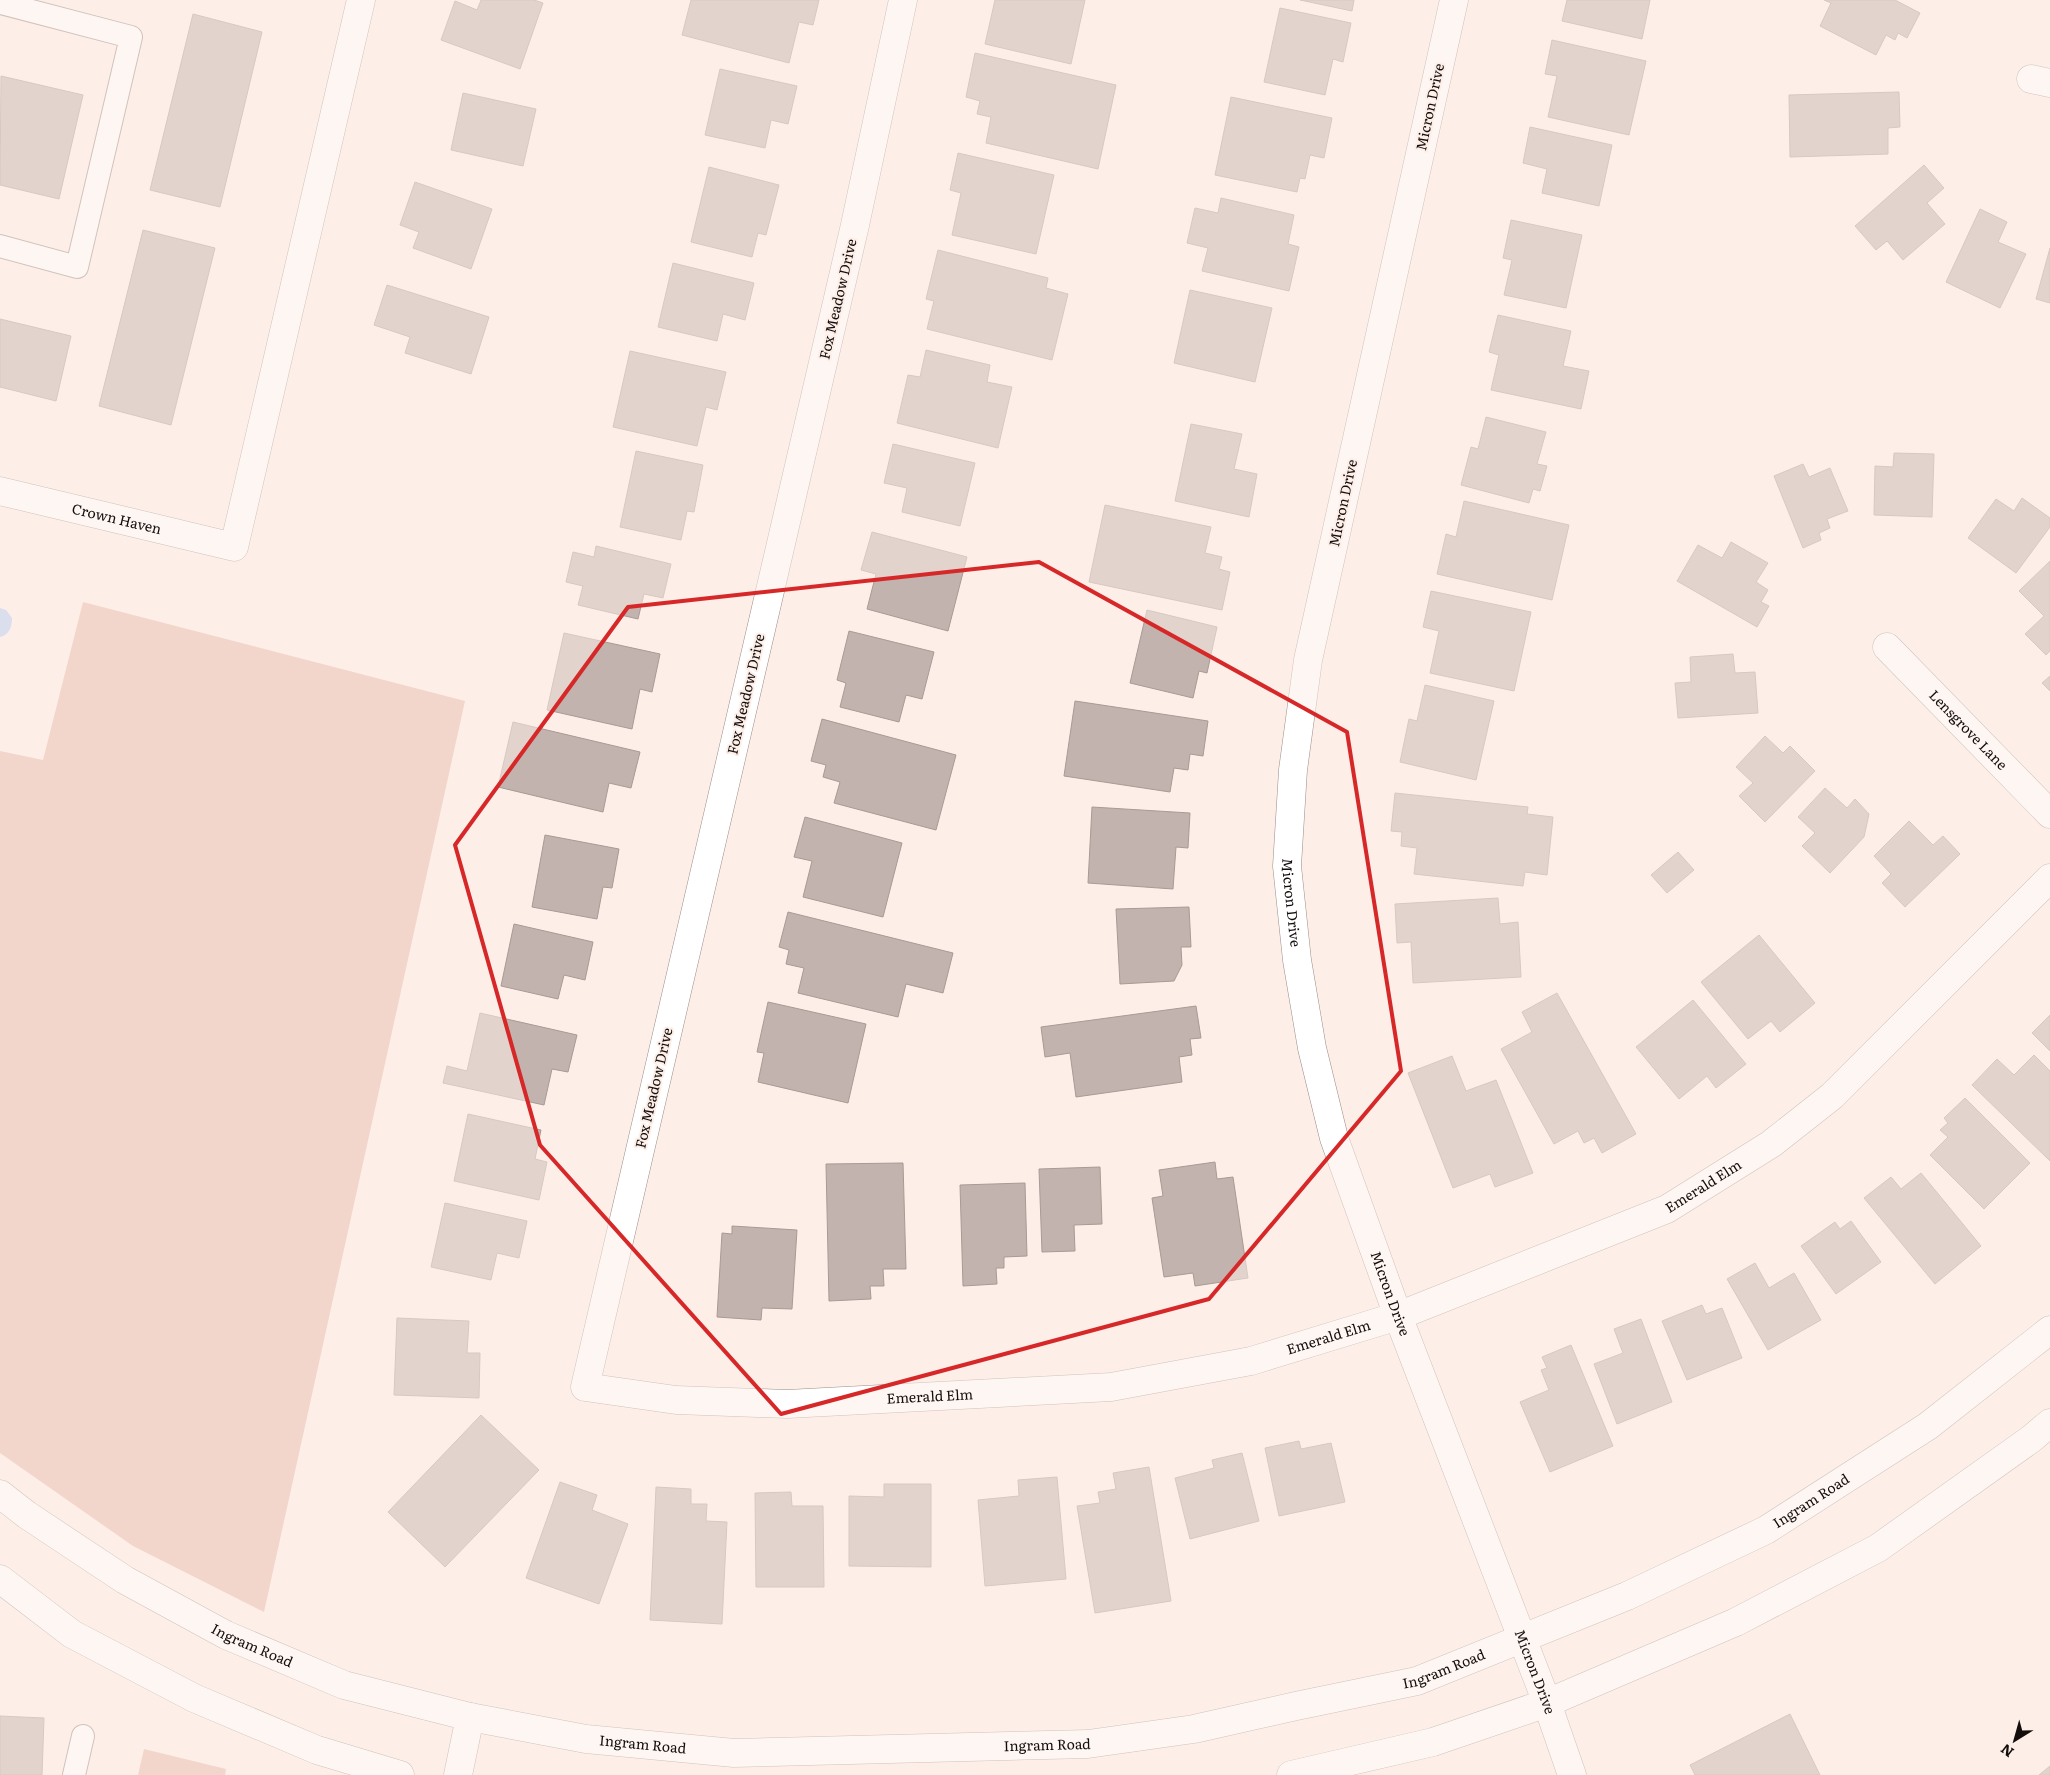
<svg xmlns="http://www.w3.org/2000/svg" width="2050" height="1775" font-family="Literata,serif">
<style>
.green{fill:#e5b8a8}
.water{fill:#b0c9f4}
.building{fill:#c2b3ae;stroke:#a89a95}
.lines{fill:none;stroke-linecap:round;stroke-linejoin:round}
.service-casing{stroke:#9b8d88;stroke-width:24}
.minor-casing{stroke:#9b8d88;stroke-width:29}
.tertiary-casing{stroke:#9b8d88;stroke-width:29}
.service{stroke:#fff;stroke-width:22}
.minor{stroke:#fff;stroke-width:28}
.tertiary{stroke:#fff;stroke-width:28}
.marked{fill:none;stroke:#d62828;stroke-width:4;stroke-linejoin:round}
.labels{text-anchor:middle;stroke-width:4;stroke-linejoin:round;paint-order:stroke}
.street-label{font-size:14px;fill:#130e0c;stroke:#fdeee8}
</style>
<rect width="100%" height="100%" fill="#fdeee8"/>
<path class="green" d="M83 602 465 701 264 1612 133 1546 0 1453V751L43 760Z
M144 1749 226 1769 225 1775H138Z"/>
<path class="water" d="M0 608 6 610 12 618C12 627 9 635 0 637Z"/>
<path class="building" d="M481 0H534L543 3 520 69 441 40 455 1 477 10Z
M691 0H819L813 25 799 22 789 63 682 35Z
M995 0H1085L1071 64 985 44Z
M1300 0H1354L1352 11Z
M1567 0H1650L1642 39 1562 21Z
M1824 0H1895L1920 13 1907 38 1898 33 1895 40 1886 35 1876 55 1820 26 1831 3Z
M1280 8 1351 23 1343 62 1333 59 1325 95 1264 82Z
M193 14 262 32 220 207 150 190Z
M1552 40 1646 61 1629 135 1548 117 1557 76 1545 74Z
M975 53 1116 85 1098 169 986 143 991 117 977 114 980 101 966 97Z
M720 69 797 86 788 124 771 120 765 148 705 135Z
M1 76 83 95 59 199 0 185Z
M1899 92 1900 127 1888 128V154L1790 157 1789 95Z
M463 93 536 109 523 166 451 150Z
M1231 97 1332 118 1324 158 1310 155 1305 179 1300 178 1297 192 1215 175Z
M1530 127 1612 145 1599 206 1542 193 1547 169 1523 163Z
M958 153 1054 175 1036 254 952 235 961 193 950 190Z
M1924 165 1944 188 1927 203 1945 224 1903 260 1887 241 1876 250 1855 226Z
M709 167 779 185 766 235 758 233 752 257 691 242Z
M415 182 492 209 471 269 413 248 419 232 400 225Z
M1221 198 1294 215 1288 244 1299 247 1289 291 1202 271 1208 248 1187 243 1195 208 1218 213Z
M1980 209 2007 222 1998 242 2026 254 2000 308 1946 282Z
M1511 220 1582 235 1566 308 1504 295 1512 260 1503 258Z
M143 230 215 248 171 425 99 406Z
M2050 248V303L2036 299Z
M938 250 1048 278 1046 288 1068 294 1052 360 927 329 934 301 926 299Z
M673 263 754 283 745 320 723 314 717 341 658 327Z
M387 285 489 317 471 374 405 353 410 337 374 325Z
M1190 290 1272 308 1255 382 1174 363Z
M1498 315 1571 331 1563 366 1589 371 1581 409 1491 390 1499 355 1489 352Z
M0 319 71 336 56 401 0 387Z
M926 350 990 365 987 382 1012 387 998 448 897 423 908 375 920 377Z
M630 351 726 372 717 410 706 407 697 446 613 427Z
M1486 417 1546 432 1537 464 1547 466 1540 491 1533 489 1529 503 1461 485 1471 447 1478 449Z
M1191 424 1242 434 1234 469 1257 474 1249 517 1175 501Z
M893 444 975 463 960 526 902 512 907 488 884 483Z
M636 451 703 465 694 512 687 511 681 540 620 527Z
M1894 453 1934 454 1932 517 1874 515 1875 466 1893 467Z
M1803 464 1809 477 1830 468 1848 511 1827 519 1830 528 1819 533 1821 540 1803 548 1774 476Z
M2022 498 2050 518V527L2016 573 1968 538 1996 499 2014 511Z
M1464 501 1569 525 1552 600 1437 574 1446 534 1456 537Z
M1105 505 1211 527 1205 553 1222 557 1219 569 1230 572 1222 610 1089 582Z
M872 532 967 557 948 631 867 609 876 574 861 570Z
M1731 542 1768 563 1756 582 1768 590 1761 602 1769 606 1757 627 1677 581 1698 545 1722 558Z
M596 546 671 564 663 598 644 594 638 619 578 605 583 586 566 582 573 552 594 557Z
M2050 561V651L2046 655 2025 634 2044 616 2019 591Z
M1431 591 1531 612 1514 691 1430 673 1439 631 1423 627Z
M1147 610 1217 627 1207 673 1199 671 1193 698 1130 683Z
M849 631 934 652 922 699 906 695 899 722 840 707 846 683 837 680Z
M564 633 660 654 652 692 640 689 632 729 547 710Z
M1733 654 1735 673 1755 672 1758 713 1678 718 1675 683 1691 682 1690 657Z
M2050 676V691L2042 683Z
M1425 685 1494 701 1476 780 1400 762 1409 719 1417 721Z
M1075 701 1208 721 1203 756 1190 754 1188 770 1174 768 1170 792 1064 776Z
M822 719 956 755 936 830 834 803 840 782 823 777 826 765 811 761Z
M513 722 640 752 631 788 609 783 603 812 498 787Z
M1765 736 1783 753 1790 746 1815 771 1765 822 1739 796 1753 783 1736 767Z
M1825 788 1847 808 1855 799 1869 814 1864 837 1830 873 1802 846 1815 833 1798 817Z
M1395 793 1528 807 1527 814 1553 817 1547 875 1525 872 1523 886 1414 874 1417 848 1401 846 1402 832 1391 831Z
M1092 807 1190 813 1188 848 1176 847 1173 889 1088 883Z
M805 817 902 843 883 917 803 897 812 861 794 857Z
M1909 821 1933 845 1943 836 1960 854 1905 907 1882 883 1891 874 1874 856Z
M545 835 619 849 612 888 603 887 597 919 532 907Z
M1678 852 1694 870 1667 893 1651 875Z
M1498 898 1500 924 1518 922 1521 977 1413 983 1411 942 1397 943 1395 904Z
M1189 907 1191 947H1181L1182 965 1174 981 1120 984 1116 909Z
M788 912 953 953 943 993 906 984 898 1017 798 993 804 968 786 964 789 950 779 947Z
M514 924 593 942 585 980 564 975 558 999 501 986Z
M1759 935 1815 1003 1780 1032 1771 1021 1748 1039 1701 982Z
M1557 993 1636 1134 1602 1153 1594 1138 1584 1143 1578 1131 1554 1144 1501 1049 1532 1032 1522 1012Z
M1693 1000 1746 1064 1716 1088 1707 1076 1679 1099 1636 1047Z
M768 1002 866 1024 848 1103 758 1082 764 1053 757 1052Z
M1196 1006 1201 1038 1190 1039 1192 1055 1179 1057 1182 1082 1076 1097 1070 1053 1045 1057 1041 1027Z
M480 1013 577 1035 568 1072 552 1069 544 1105 443 1083 447 1066 467 1071Z
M2050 1015V1051L2032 1033Z
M2034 1055 2050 1071V1161L1972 1085 1997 1059 2014 1075Z
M1452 1056 1466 1091 1496 1080 1533 1173 1495 1187 1490 1174 1453 1188 1408 1073Z
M1965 1098 2030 1163 1984 1209 1930 1155 1948 1137 1940 1130 1948 1123 1944 1118Z
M468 1114 541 1130 535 1159 547 1162 539 1200 454 1181Z
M1215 1162 1217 1179 1233 1177 1248 1278 1195 1286 1193 1273 1164 1277 1152 1198 1163 1196 1159 1170Z
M903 1163 906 1269H883L884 1286H870L871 1299 829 1301 826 1164Z
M1100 1167 1102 1224 1074 1225 1075 1251 1042 1252 1039 1169Z
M1921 1173 1981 1246 1935 1284 1864 1198 1891 1177 1901 1189Z
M1025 1183 1027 1256 1004 1257V1268H996L997 1284 963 1286 960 1185Z
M445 1203 527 1221 519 1258 497 1253 491 1280 431 1267Z
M1851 1221 1881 1262 1836 1294 1801 1246 1835 1222 1840 1229Z
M732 1226 797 1230 792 1309 762 1308 761 1320 717 1317 722 1233 732 1234Z
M1755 1263 1769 1288 1794 1273 1821 1320 1768 1350 1727 1279Z
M1702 1305 1706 1314 1722 1308 1742 1358 1687 1380 1662 1321Z
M397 1318 469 1321 467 1353H480L479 1398 394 1395Z
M1641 1319 1672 1402 1617 1424 1594 1364 1623 1353 1614 1329Z
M1571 1345 1613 1446 1550 1472 1520 1402 1549 1390 1541 1370 1547 1368 1542 1357Z
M481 1415 539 1470 445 1567 388 1512Z
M1299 1441 1301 1449 1331 1443 1345 1502 1279 1516 1265 1448Z
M1242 1453 1259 1521 1190 1539 1175 1478 1214 1468 1212 1460Z
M1149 1467 1171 1601 1095 1613 1077 1506 1100 1503 1098 1492 1116 1489 1113 1473Z
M1057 1477 1066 1579 985 1586 978 1500 1019 1496 1018 1480Z
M560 1482 597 1495 592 1510 628 1524 599 1604 526 1578Z
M884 1484H931V1567L849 1566V1496L884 1497Z
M656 1487 691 1489V1504H707L706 1521 727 1522 722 1624 650 1620Z
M791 1492 792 1506H823L824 1587H756L755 1493Z
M1790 1714 1820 1775H1695L1690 1765Z
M0 1716 44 1718 42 1775H0Z
M2050 1766V1775H2039Z"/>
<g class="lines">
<defs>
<path id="service" d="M0 246 77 267 131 37 1 3
M74 1775 83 1736"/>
<g id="minor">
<path id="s1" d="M903 0 855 225 585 1387 676 1400 787 1404 1111 1387 1251 1361 1398 1316 1667 1209 1771 1144 1832 1096 2050 878"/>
<path d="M2031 79 2050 83"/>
<path id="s2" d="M0 491 234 547 361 0"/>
<path id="s3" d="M1887 647 2050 814"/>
</g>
<g id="tertiary">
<path id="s4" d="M1454 0 1308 660 1293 770 1287 866 1297 960 1312 1048 1334 1138 1398 1316 1547 1703 1572 1775"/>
<path id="s5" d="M0 1494 27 1515 125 1580 226 1635 344 1685 470 1717 586 1739 734 1753 1088 1744 1194 1729 1296 1706 1417 1681 1627 1596 1766 1530 1928 1426 2050 1330"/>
<path d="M0 1579 72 1634 194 1698 317 1750 400 1775"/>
<path d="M458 1775 470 1717"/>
<path d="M1291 1775 1433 1742 1547 1703 1736 1622 1878 1548 2031 1439 2050 1423"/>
</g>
</defs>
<use href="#service" class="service-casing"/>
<use href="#minor" class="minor-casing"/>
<use href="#tertiary" class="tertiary-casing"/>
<use href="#service" class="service"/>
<use href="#minor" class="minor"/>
<use href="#tertiary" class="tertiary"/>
</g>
<path d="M0 0H2050V1775H0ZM1039 562 1347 732 1401 1071 1209 1299 781 1414 540 1145 455 845 628 607Z" fill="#fdeee8" fill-opacity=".55" fill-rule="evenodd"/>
<path class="marked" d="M1039 562 1347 732 1401 1071 1209 1299 781 1414 540 1145 455 845 628 607Z"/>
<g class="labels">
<g class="street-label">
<text transform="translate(1430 107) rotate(-78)" y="5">Micron Drive</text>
<text transform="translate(838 299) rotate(-77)" y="5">Fox Meadow Drive</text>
<text transform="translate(1343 503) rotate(-78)" y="5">Micron Drive</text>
<text dy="5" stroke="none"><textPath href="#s2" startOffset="120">Crown Haven</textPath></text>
<text transform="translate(746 694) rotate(-77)" y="5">Fox Meadow Drive</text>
<text dy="5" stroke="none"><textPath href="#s3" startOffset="116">Lensgrove Lane</textPath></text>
<text dy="5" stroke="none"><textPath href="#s4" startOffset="920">Micron Drive</textPath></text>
<text transform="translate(654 1088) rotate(-77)" y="5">Fox Meadow Drive</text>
<text dy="5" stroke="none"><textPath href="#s1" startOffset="2579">Emerald Elm</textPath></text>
<text dy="5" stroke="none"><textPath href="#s4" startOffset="1325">Micron Drive</textPath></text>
<text dy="5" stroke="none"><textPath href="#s1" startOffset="2174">Emerald Elm</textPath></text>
<text dy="5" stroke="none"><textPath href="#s1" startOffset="1769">Emerald Elm</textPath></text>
<text dy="5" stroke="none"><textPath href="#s5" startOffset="1915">Ingram Road</textPath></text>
<text dy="5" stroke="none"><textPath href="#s5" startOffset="295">Ingram Road</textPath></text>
<text dy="5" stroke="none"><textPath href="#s5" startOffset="1510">Ingram Road</textPath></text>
<text dy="5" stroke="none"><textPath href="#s4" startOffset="1730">Micron Drive</textPath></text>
<text dy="5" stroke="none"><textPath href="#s5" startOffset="700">Ingram Road</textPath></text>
<text dy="5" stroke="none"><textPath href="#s5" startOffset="1105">Ingram Road</textPath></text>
</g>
</g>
<g transform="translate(2015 1740) rotate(217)" stroke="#fdeee8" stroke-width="4" paint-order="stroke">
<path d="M0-4L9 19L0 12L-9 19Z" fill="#130e0c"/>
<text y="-8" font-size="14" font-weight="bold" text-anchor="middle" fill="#130e0c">N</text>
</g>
</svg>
